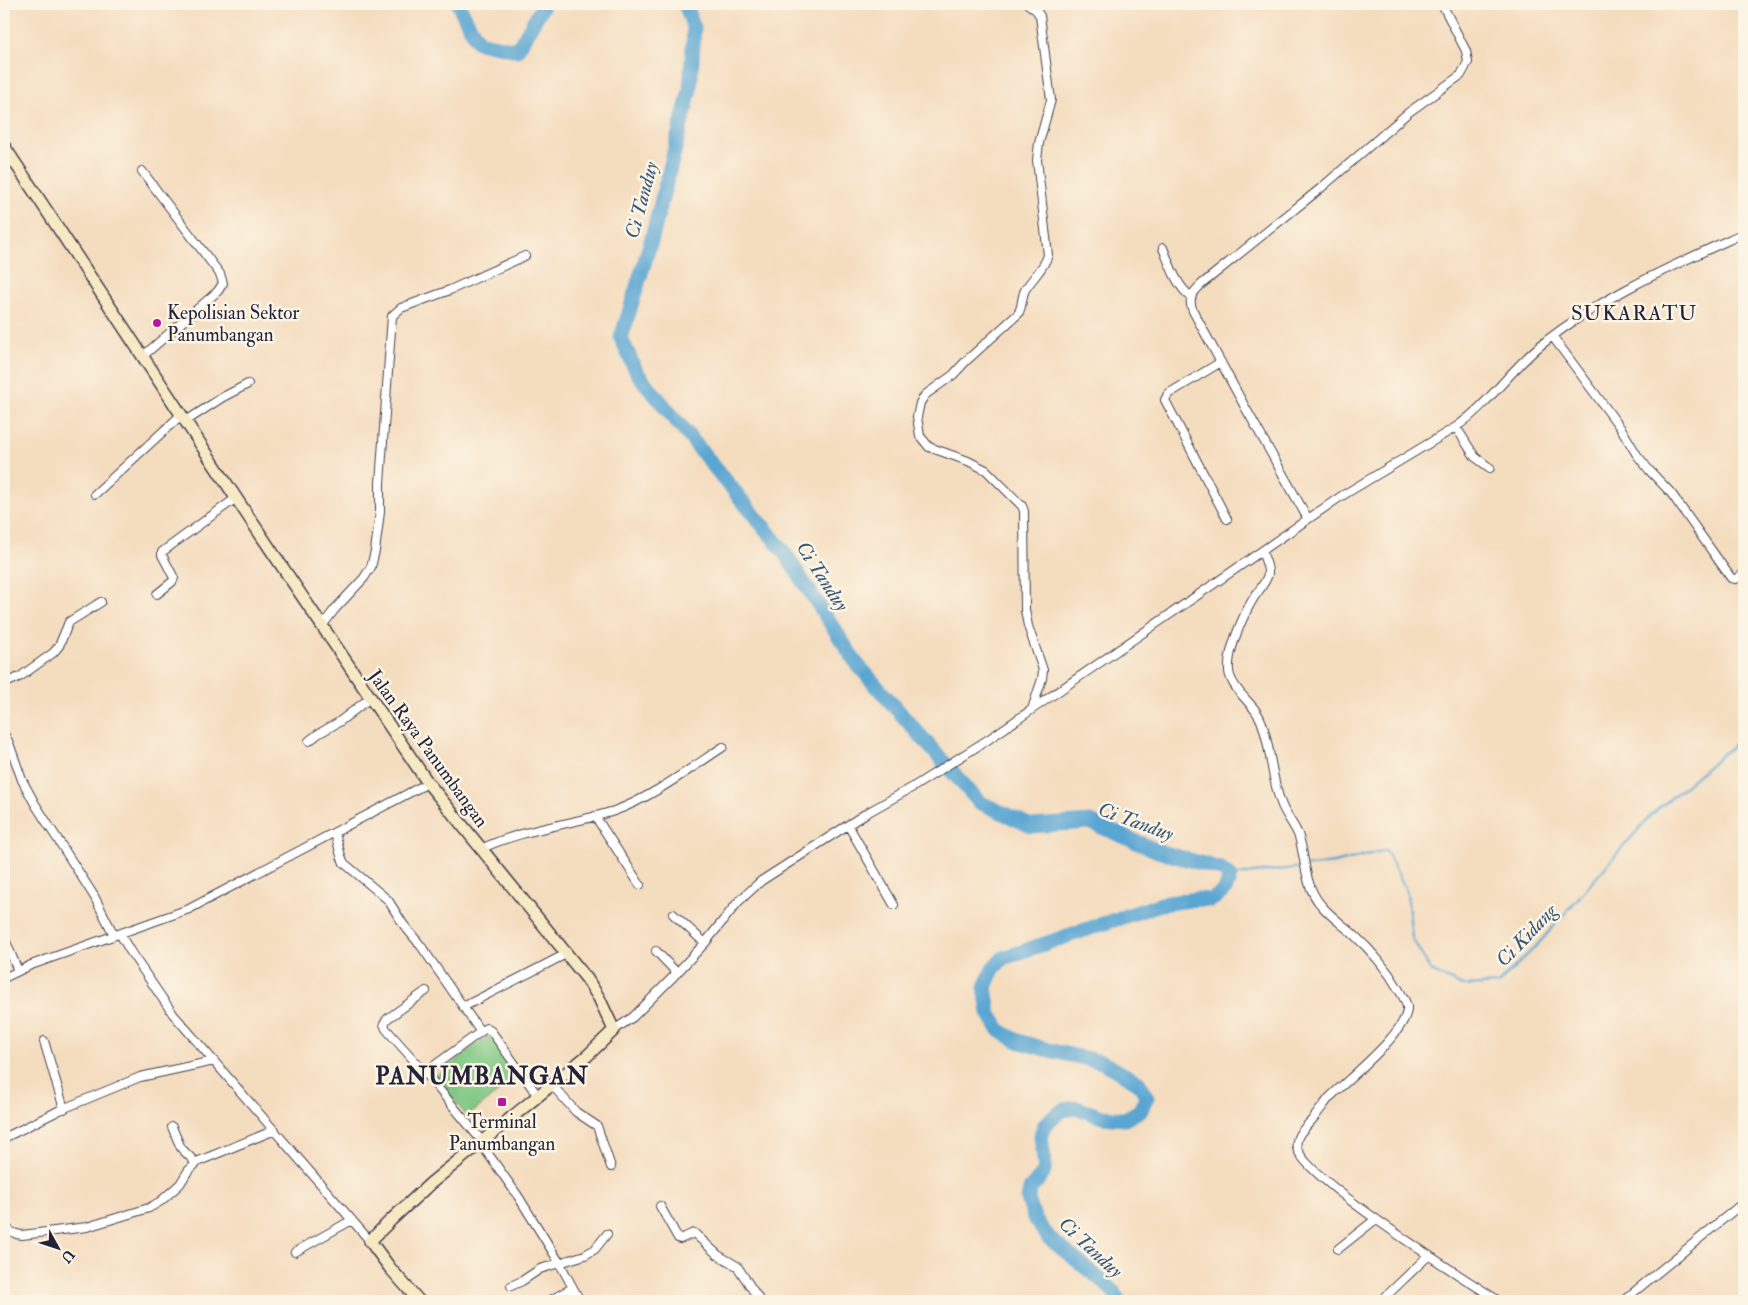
<svg xmlns="http://www.w3.org/2000/svg" width="1748" height="1305" font-family="'IM FELL Double Pica',serif">
<style>
.green{fill:#80c883;stroke:#51755f}
.lines{fill:none;stroke-linecap:round;stroke-linejoin:round}
.stream{stroke:#5aa6d3;stroke-width:2.5}
.river{stroke:#5aa6d3;stroke-width:15}
.minor-casing{stroke:#423e4f;stroke-width:10}
.secondary-casing{stroke:#423e4f;stroke-width:14}
.minor{stroke:#fff;stroke-width:8}
.secondary{stroke:#f7e9c3;stroke-width:11}
.poi-dot{fill:#b5179e;stroke:#fcf5e5;stroke-width:2}
.labels{text-anchor:middle;stroke-width:5;stroke-linejoin:round;paint-order:stroke}
.poi-label{font-size:19px;fill:#22223b;stroke:#fcf5e5;text-anchor:start}
.street-label{font-size:19px;fill:#22223b;stroke:#fcf5e5}
.water-label{font-size:20px;font-style:italic;fill:#385778;stroke:#fcf5e5}
.quarter-label{font-size:21px;letter-spacing:1px;fill:#22223b;stroke:#fcf5e5}
.district-label{font-size:24px;font-weight:bold;letter-spacing:1px;fill:#22223b;stroke:#fcf5e5}
</style>
<rect width="100%" height="100%" fill="#fcf5e5"/>
<filter id="ink" filterUnits="userSpaceOnUse"><feTurbulence type="fractalNoise" baseFrequency=".02" numOctaves="2"/><feDisplacementMap in="SourceGraphic" scale="10" xChannelSelector="R" yChannelSelector="G"/><feConvolveMatrix kernelMatrix="1 2 1 2 8 2 1 2 1" color-interpolation-filters="sRGB"/></filter>
<filter id="wash" filterUnits="userSpaceOnUse"><feTurbulence type="fractalNoise" baseFrequency=".0096" numOctaves="4" result="noise"/><feDisplacementMap in="SourceGraphic" scale="20" xChannelSelector="R" yChannelSelector="G"/><feGaussianBlur stdDeviation="1.12" result="paint"/><feColorMatrix in="noise" values="0 0 0 0 0 0 0 0 0 0 0 0 0 0 0 0 0 1.4 0 .05"/><feComposite in="paint" operator="in"/></filter>
<g filter="url(#wash)">
<rect width="100%" height="100%" fill="#f4dcbe"/>
<path class="green" d="M487 1036 493 1040 519 1074 518 1077 469 1115 467 1116 437 1079 436 1076Z"/>
<g class="lines">
<path class="stream" d="M1230 876 1334 863 1386 850 1407 892 1412 938 1431 971 1462 986 1498 984 1539 943 1651 815 1744 736"/>
<path class="river" d="M458 4 478 42 517 50 544 4
M685 4 694 28 690 90 652 238 621 338 637 373 782 549 857 664 979 802 1031 826 1090 822 1158 851 1221 869 1230 876 1226 888 1219 895 1211 900 1197 899 1161 904 1003 958 993 969 985 987 989 1013 1000 1031 1018 1041 1048 1050 1102 1062 1139 1083 1147 1097 1141 1110 1125 1119 1102 1117 1077 1108 1063 1110 1052 1118 1044 1126 1041 1136 1045 1167 1043 1174 1030 1189 1028 1199 1035 1220 1050 1239 1105 1283 1114 1292 1118 1301"/>
</g>
</g>
<g filter="url(#ink)">
<g class="lines">
<defs>
<path id="minor" d="M1028 4 1036 10 1040 16 1051 100 1039 143 1037 160 1048 255C1044 269 1032 278 1025 290 1021 298 1023 306 1018 314L966 361 953 375 925 395 920 403 917 417 920 436 929 447 968 461 986 470 1022 506 1024 511 1025 610 1028 626 1043 670 1042 679 1032 709
M142 171 220 274 223 283 218 291 143 356
M1163 248C1170 265 1176 285 1191 297
M1553 337 1622 430 1637 455 1649 470 1671 493 1731 578 1736 579 1744 573
M1221 362 1168 394 1165 400 1227 519
M186 421 223 397 248 384
M1456 427 1475 457 1490 468
M95 494 181 415
M1308 519 1245 407 1193 311C1187 298 1193 292 1203 283L1321 188 1409 112 1461 75 1468 62 1466 51 1442 4
M1262 551C1264 558 1269 567 1268 574 1266 583 1258 591 1253 599 1243 616 1224 657 1230 676 1236 695 1256 704 1262 723 1271 749 1271 777 1281 803 1285 815 1295 825 1299 837 1306 860 1304 886 1321 905 1330 916 1343 925 1353 934 1371 950 1387 969 1399 990 1402 995 1406 1001 1407 1007 1409 1031 1348 1079 1330 1097 1324 1104 1318 1113 1312 1120 1305 1128 1294 1136 1297 1148 1305 1179 1465 1279 1499 1301
M157 594 172 582 174 578 162 555V552L236 498
M322 626 335 609 364 578 371 567 375 551 380 512V483L392 316 401 308 450 290 525 256
M4 684 21 676 53 653 59 646 69 622 101 602
M4 734 9 743 22 780 35 804 94 896 114 935
M309 741 318 734 339 722 370 698
M595 816 640 885
M848 825 894 905
M335 833 341 856 344 863 388 900 403 924 421 946 480 1031
M481 849C522 829 570 825 614 811 649 799 691 768 723 747
M673 914 705 943
M120 934 130 951 173 1014 370 1241
M4 937 18 971
M656 951 677 973
M4 978 31 965 189 909 428 783
M426 991 387 1019 384 1024 386 1029 428 1076
M463 1007 566 954
M614 1030 633 1017 671 979 705 943 738 902 761 881 865 814 913 787 989 739 1340 497 1456 427C1489 404 1510 370 1541 345 1602 296 1674 265 1744 233
M44 1041 64 1109
M552 1085 576 1112 597 1126 611 1167
M538 1096 491 1031 486 1028 431 1068 428 1076 481 1140 484 1148 518 1196 559 1262 580 1301
M172 1127 181 1148 196 1163
M4 1138 60 1110 140 1077 214 1061
M660 1206 678 1238 680 1239 694 1233 718 1255 737 1266 760 1301
M4 1224C8 1231 13 1234 22 1235L87 1227 149 1208 161 1201 180 1184 188 1171 199 1161 275 1130
M1338 1249 1376 1219
M295 1252 352 1220
M511 1286 522 1281 540 1269 585 1255 595 1249 607 1234
M549 1301 572 1288
M1381 1301 1429 1255
M1623 1301 1744 1202"/>
<path id="secondary" d="M4 146 248 516 428 783 587 979 599 998 614 1030 587 1056 431 1183 392 1219 370 1241 390 1268 419 1301"/>
</defs>
<use href="#minor" class="minor-casing"/>
<use href="#secondary" class="secondary-casing"/>
<use href="#minor" class="minor"/>
<use href="#secondary" class="secondary"/>
</g>
</g>
<g class="poi-dot">
<circle cx="157" cy="323" r="5"/>
<rect x="497" y="1097" width="10" height="10" rx="2.5"/>
</g>
<g class="labels">
<g class="poi-label">
<text x="167" y="319">Kepolisian Sektor<tspan x="167" dy="22">Panumbangan</tspan></text>
<text x="502" y="1128" text-anchor="middle">Terminal<tspan x="502" dy="22">Panumbangan</tspan></text>
</g>
<g class="street-label">
<text transform="translate(429 748) rotate(54)" y="7">Jalan Raya Panumbangan</text>
</g>
<g class="water-label">
<text transform="translate(641 200) rotate(-75)" y="7">Ci Tanduy</text>
<text transform="translate(823 576) rotate(57)" y="7">Ci Tanduy</text>
<text transform="translate(1136 821) rotate(20)" y="7">Ci Tanduy</text>
<text transform="translate(1526 935) rotate(-46)" y="7">Ci Kidang</text>
<text transform="translate(1091 1247) rotate(43)" y="7">Ci Tanduy</text>
</g>
<g class="quarter-label">
<text x="1634" y="320">SUKARATU</text>
</g>
<g class="district-label">
<text x="482" y="1084">PANUMBANGAN</text>
</g>
</g>
<rect width="1748" height="1305" fill="none" stroke="#fcf5e5" stroke-width="20"/>
<g transform="translate(58 1248) rotate(130)" stroke="#fcf5e5" stroke-width="4" paint-order="stroke">
<path d="M0-4L9 19L0 12L-9 19Z" fill="#22223b"/>
<text y="-8" font-size="14" font-weight="bold" text-anchor="middle" fill="#22223b">U</text>
</g>
</svg>
